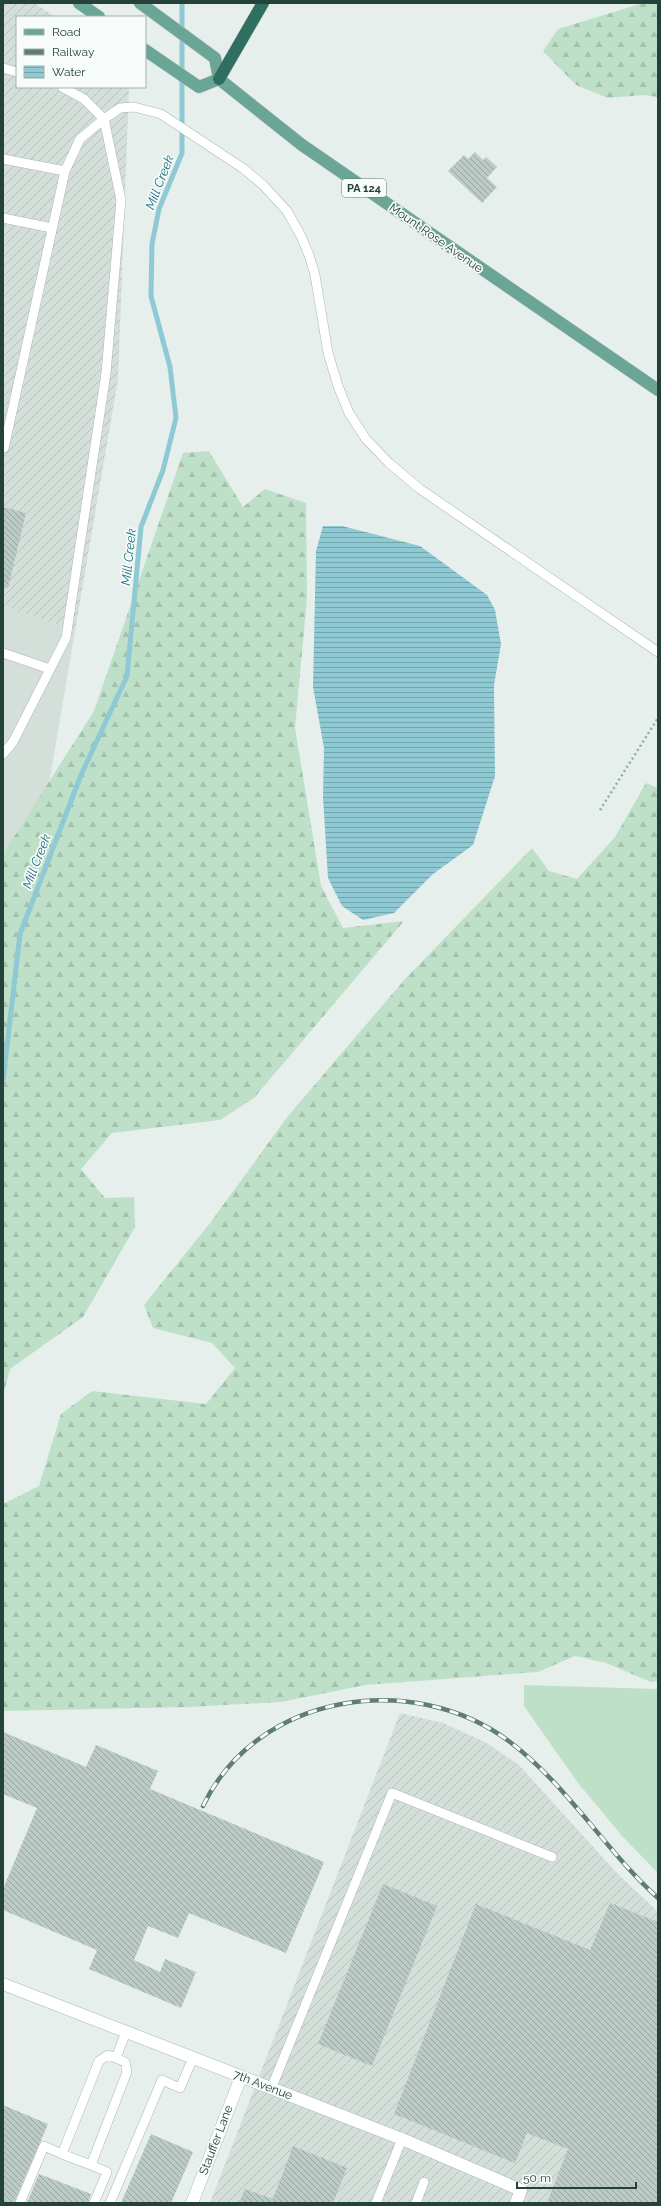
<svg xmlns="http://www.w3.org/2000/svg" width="661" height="2206" font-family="Raleway,sans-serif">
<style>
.built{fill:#d4dfda}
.industrial{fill:url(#industrial-furrows)}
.grass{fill:#bfe0c8}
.forest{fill:url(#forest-firs)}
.water{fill:url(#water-rules)}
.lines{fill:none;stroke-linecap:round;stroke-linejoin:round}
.stream{stroke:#8ec9d4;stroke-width:5}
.building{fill:url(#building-back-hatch)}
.lane-casing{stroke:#a8b8b2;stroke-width:10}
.street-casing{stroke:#a8b8b2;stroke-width:13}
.primary-casing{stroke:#c2cac8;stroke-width:13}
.highway-casing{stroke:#c2cac8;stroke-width:13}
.path{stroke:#86b3a5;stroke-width:2.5;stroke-dasharray:2 3;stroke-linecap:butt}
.lane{stroke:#fff;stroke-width:9}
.street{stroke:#fff;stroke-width:12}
.primary{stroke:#6aa596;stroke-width:12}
.highway{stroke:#2f6f62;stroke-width:12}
.rail-casing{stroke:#5f7d75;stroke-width:4.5}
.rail{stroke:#f7fbf9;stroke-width:3;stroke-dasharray:9;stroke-linecap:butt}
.labels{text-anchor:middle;stroke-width:3.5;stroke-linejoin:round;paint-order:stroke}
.shield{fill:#f7fbf9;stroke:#637a73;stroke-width:1}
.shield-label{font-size:11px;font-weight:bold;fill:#24423a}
.street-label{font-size:12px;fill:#24423a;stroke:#f7fbf9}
.water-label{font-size:13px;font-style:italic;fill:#1c6f80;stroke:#f7fbf9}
</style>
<defs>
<pattern id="industrial-furrows" width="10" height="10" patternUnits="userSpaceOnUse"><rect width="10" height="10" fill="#d4dfda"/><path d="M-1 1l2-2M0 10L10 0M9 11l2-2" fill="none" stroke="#b6c1bc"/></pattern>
<pattern id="forest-firs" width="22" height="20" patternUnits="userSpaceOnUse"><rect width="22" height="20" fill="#bfe0c8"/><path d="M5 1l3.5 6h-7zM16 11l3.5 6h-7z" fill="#a4c1ad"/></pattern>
<pattern id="water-rules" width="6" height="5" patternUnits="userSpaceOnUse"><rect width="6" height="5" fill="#8ec9d4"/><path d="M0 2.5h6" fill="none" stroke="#74a5ad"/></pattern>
<pattern id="building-back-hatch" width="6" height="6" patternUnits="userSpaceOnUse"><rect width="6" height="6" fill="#bbcac4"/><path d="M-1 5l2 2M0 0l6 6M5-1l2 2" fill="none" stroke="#98a6a0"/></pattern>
</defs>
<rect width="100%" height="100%" fill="#e6efeb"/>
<path class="built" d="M3 606 75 631 13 996 3 992Z"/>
<path class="industrial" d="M3 3H35L55 17H17V87H129L118 379 75 631 3 606Z
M400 1713 443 1723 485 1742 519 1765 616 1872 658 1912V2203H210Z"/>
<path class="grass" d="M524 1685 658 1689V1873L623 1837 578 1783 524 1706Z"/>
<path class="forest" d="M643 3H658V97L643 95 608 98 576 85 543 51 558 29Z
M209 451 243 507 265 489 306 503 307 598 295 728 321 886 343 928 404 921 254 1098 220 1120 112 1133 81 1169 105 1198 134 1197 135 1227 83 1317 10 1369 3 1396V854L94 711 183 453Z
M646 783 658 788V1681L651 1682 606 1663 575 1656 538 1672 365 1685 281 1702 189 1707 3 1711V1504L39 1486 61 1414 92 1391 206 1404 235 1368 212 1343 153 1328 144 1305 210 1223 288 1116 352 1041 406 978 532 848 549 871 577 879 615 837Z"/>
<path class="water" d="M323 526H342L420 546 487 595 495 610 501 644 494 685 495 776 473 845 433 874 394 913 363 920 342 906 328 878 323 797 324 748 313 687 316 551Z"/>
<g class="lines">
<path class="stream" d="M3 1080 20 934 81 775 127 676 141 527 163 470 176 418 170 367 151 296 152 244 159 209 182 153V3"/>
</g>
<path class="building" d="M475 152 483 160 486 157 497 167 487 178 497 187 482 203 448 171 464 155 468 159Z
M3 507 26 513 8 588 3 587Z
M3 1732 86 1767 96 1745 158 1771 150 1789 324 1862 286 1953 189 1913 178 1938 148 1926 134 1960 160 1972 165 1959 196 1972 181 2008 89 1969 97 1950 3 1910V1889L37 1808 3 1794Z
M383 1884 437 1906 372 2066 318 2044Z
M610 1903 658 1922V2203H547L568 2149 527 2133 515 2163 394 2114 476 1904 590 1950Z
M3 2105 48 2124 14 2203H3Z
M151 2134 193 2152 171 2203H121Z
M293 2146 347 2168 333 2203H239L245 2189 273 2199Z
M39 2174 91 2194 88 2203H27Z"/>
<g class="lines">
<defs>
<path id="lane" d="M3 68 17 72
M3 159 65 171
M3 218 52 228
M4 448 65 171 80 139 104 119 120 108 134 107 161 114 244 169 263 185 287 211 301 236 309 255 315 275 328 353 338 386 349 413 366 439 389 463 420 489 658 652
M3 653 50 669
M3 754 13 742 66 638 106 373 121 200 104 119 84 99 62 87
M271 2089 392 1793 552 1857
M62 2154 91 2165
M20 2203 44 2146 62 2154 99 2061 108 2055 116 2058
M94 2203 107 2172 91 2165 127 2072 125 2062 116 2058 126 2032
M110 2203 162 2080 180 2088 193 2058
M376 2203 402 2139
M416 2203 424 2182"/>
<path id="street" d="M3 1984 402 2139 521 2190 516 2203
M192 2203 241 2077"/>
<path id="primary" d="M79 3 99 17
M140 3 215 58 219 79 302 145 658 390
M145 50 199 87 219 79"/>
<path id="highway" d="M219 79 263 3"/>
</defs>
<use href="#lane" class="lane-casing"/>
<use href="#street" class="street-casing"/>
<use href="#primary" class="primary-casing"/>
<use href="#highway" class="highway-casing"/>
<path class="path" d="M600 810 658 718"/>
<use href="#lane" class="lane"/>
<use href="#street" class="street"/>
<use href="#primary" class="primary"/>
<use href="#highway" class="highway"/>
<defs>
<path id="rail" d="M203 1806C257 1693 413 1669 510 1742 567 1785 605 1850 658 1898"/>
</defs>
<use href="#rail" class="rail-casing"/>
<use href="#rail" class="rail"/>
</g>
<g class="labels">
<rect class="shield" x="342" y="179" width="44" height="18" rx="3"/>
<g class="shield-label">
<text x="364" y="192">PA 124</text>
</g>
<g class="street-label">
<text transform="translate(436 238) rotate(35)" y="4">Mount Rose Avenue</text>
<text transform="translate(263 2085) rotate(21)" y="4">7th Avenue</text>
<text transform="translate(216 2140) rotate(-69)" y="4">Stauffer Lane</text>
</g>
<g class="water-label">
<text transform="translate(159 182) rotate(-69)" y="5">Mill Creek</text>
<text transform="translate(128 557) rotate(-84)" y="5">Mill Creek</text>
<text transform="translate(36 861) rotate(-69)" y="5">Mill Creek</text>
</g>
</g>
<rect width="661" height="2206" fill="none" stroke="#24423a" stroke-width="8"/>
<rect x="16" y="16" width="130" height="72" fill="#f7fbf9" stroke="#a3b1ad"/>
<rect x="24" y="29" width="20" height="6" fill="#6aa596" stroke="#a3b1ad"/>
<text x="52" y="36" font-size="12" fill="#24423a">Road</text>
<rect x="24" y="49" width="20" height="6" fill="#5f7d75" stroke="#a3b1ad"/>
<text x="52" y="56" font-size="12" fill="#24423a">Railway</text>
<rect x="24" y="66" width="20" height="12" fill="url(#water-rules)" stroke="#a3b1ad"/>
<text x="52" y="76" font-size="12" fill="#24423a">Water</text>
<path d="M517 2182v6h119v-6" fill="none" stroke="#24423a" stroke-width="2"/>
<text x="523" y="2182" font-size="12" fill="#24423a" stroke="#f7fbf9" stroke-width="3" paint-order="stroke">50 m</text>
</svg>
